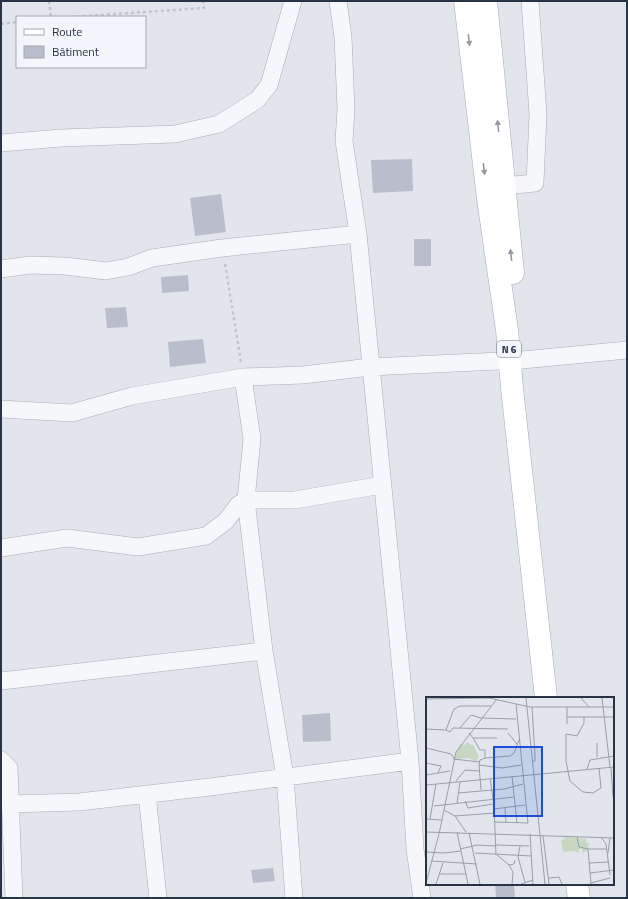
<svg xmlns="http://www.w3.org/2000/svg" width="628" height="899" font-family="'Titillium Web',sans-serif">
<style>
.building{fill:#b9bfca}
.lines{fill:none;stroke-linecap:round;stroke-linejoin:round}
.minor-casing{stroke:#a6adb7;stroke-width:18}
.primary-casing{stroke:#a0aab9;stroke-width:23}
.path{stroke:#c0c4cb;stroke-width:2.5;stroke-dasharray:3 3;stroke-linecap:butt}
.minor{stroke:#f6f7fa;stroke-width:17}
.primary{stroke:#fff;stroke-width:22}
.oneway{fill:#9499a2}
.labels{text-anchor:middle;stroke-width:3;stroke-linejoin:round;paint-order:stroke}
.shield{fill:#f2f5f9;stroke:#656d7c;stroke-width:1}
.shield-label{font-size:10px;font-weight:bold;fill:#283346}
.inset-road{fill:none;stroke:#989eaa;stroke-width:1}
.view{fill:#1d4ed8;fill-opacity:0.15;stroke:#1d4ed8;stroke-width:2}
.inset-edge{fill:none;stroke:#283346;stroke-width:2}
</style>
<rect width="100%" height="100%" fill="#e2e6ec"/>
<path class="building" d="M412 159 413 191 373 193 371 160Z
M221 194 226 232 195 236 190 198Z
M414 239H431V266H414Z
M188 275 189 291 162 293 161 277Z
M126 307 128 327 107 328 105 308Z
M203 339 206 363 170 367 168 342Z
M330 713 331 741 303 742 302 715Z
M273 868 275 881 253 883 251 870Z
M495 884H514L515 898H496Z"/>
<g class="lines">
<defs>
<path id="minor" d="M338 1 343 37 346 109 344 141 358 234 410 761 415 849 422 898
M1 143 61 138 175 134 219 124 257 100 269 85 293 1
M504 186 535 183 538 114 530 1
M1 269 30 265 65 266 106 271 128 267 152 258 222 248 358 234
M243 377 252 439 246 500 264 651 285 777 294 898
M1 409 72 413 132 396 243 377 303 375 370 367 522 360 627 350
M1 548 67 538 138 547 206 536 226 521 238 505 246 500H295L382 485
M1 681 264 651
M1 760 9 768 14 898
M147 794 158 898
M10 804 79 802 210 787 410 761"/>
<path id="primary" d="M465 1 488 199 507 330 512 388 546 698
M486 1 513 273
M577 884 579 898"/>
</defs>
<use href="#minor" class="minor-casing"/>
<use href="#primary" class="primary-casing"/>
<path class="path" d="M49 1 51 17
M71 17 204 8 203 1
M1 24 17 22
M225 264 241 362"/>
<use href="#minor" class="minor"/>
<use href="#primary" class="primary"/>
</g>
<defs><path id="oneway-solid" d="M-6-.8H1V-3.2L6.5 0L1 3.2V.8H-6Z"/></defs>
<g class="oneway">
<use href="#oneway-solid" transform="translate(469 40) rotate(83)"/>
<use href="#oneway-solid" transform="translate(498 126) rotate(-96)"/>
<use href="#oneway-solid" transform="translate(484 169) rotate(83)"/>
<use href="#oneway-solid" transform="translate(511 255) rotate(-96)"/>
</g>
<g class="labels">
<rect class="shield" x="497" y="341" width="24" height="16" rx="3"/>
<g class="shield-label">
<text x="509" y="353">N 6</text>
</g>
</g>
<g transform="translate(426 697)">
<rect width="188" height="188" fill="#e2e6ec"/>
<path d="M41 45 48 49 53 60 51 64 42 61 28 62 34 47 39 48ZM140 140 160 142V146H163L161 154 157 156 156 152H153V156L148 154 137 155 135 144Z" fill="#c8d7c2"/>
<path class="inset-road" d="M100 1 119 187M155 1 163 10M176 1 184 70M0 2 63 1 104 10H188M106 10 109 59V64H107M141 10V27M141 20H188M158 20V26L151 39 140 37V64L144 84 157 95 167 96 175 91 173 71M34 31 45 18 55 21 90 22M0 32 20 33 28 12 34 9H65M20 33 24 35 27 31 82 32M43 36 47 41H71M82 36 91 47M47 41 54 53H59V61L54 63 53 68 55 93M0 51 25 57 28 61M171 60V46M59 61 84 59 88 56 93 43M27 62 54 65M0 66 15 69 12 76M53 68 76 71 95 68M185 70 187 100M161 72 164 63 188 59M0 78 24 74M86 79 91 126M64 81 68 109 70 158M30 84 39 73 53 74M0 88 188 70M188 95V108M32 96 78 92 97 87M39 104 42 111 67 107M31 106 34 85M8 109 88 100M79 111 80 126M68 112 99 108M18 113 29 119 40 135M29 119 69 116M0 122 16 123M4 122 10 87M69 125 102 126 90 7M0 135 188 141M31 135 42 187M43 136 54 187M104 137 107 187M117 139 123 187M151 140 153 150 162 152 165 187M175 140 180 147 184 178M70 148 103 149M94 149 92 160 99 185M34 152 51 148 70 149M162 152H180M0 155 18 156 35 154M49 156 105 159M182 156 184 141M71 158 83 168 88 167 89 163M5 164 51 167M163 166 183 165M83 168 87 175 86 187M164 176 188 173M14 177H40M123 181 133 180 136 187M0 186 13 137 30 55 71 2M165 186 184 181M10 187 17 166M95 187 107 183"/>
<path class="view" d="M68 50H116V119H68Z"/>
<rect width="188" height="188" class="inset-edge"/>
</g>
<rect width="628" height="899" fill="none" stroke="#283346" stroke-width="4"/>
<rect x="16" y="16" width="130" height="52" fill="#f2f5f9" stroke="#a1a7b1"/>
<rect x="24" y="29" width="20" height="6" fill="#ffffff" stroke="#a1a7b1"/>
<text x="52" y="36" font-size="12" fill="#283346">Route</text>
<rect x="24" y="46" width="20" height="12" fill="#b9bfca" stroke="#a1a7b1"/>
<text x="52" y="56" font-size="12" fill="#283346">Bâtiment</text>
</svg>
